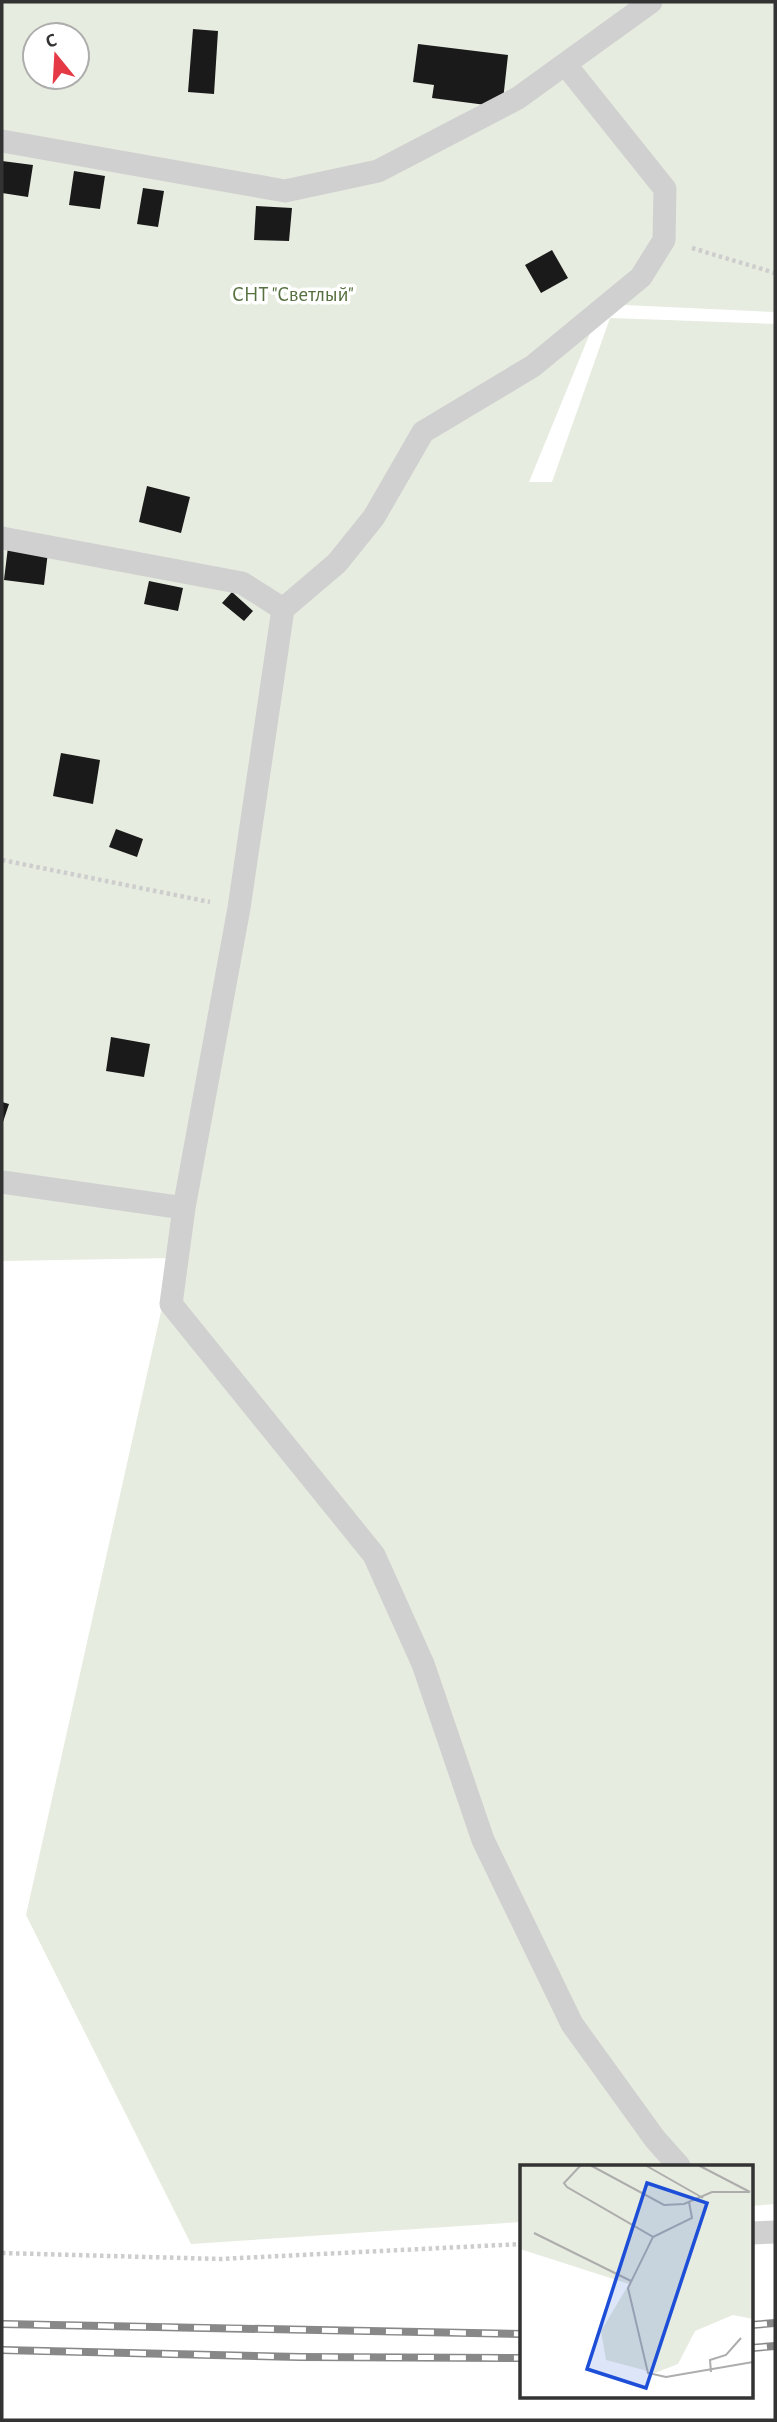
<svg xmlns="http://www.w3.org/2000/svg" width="777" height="2422" font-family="'Alegreya Sans',sans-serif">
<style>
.green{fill:#e6ecdf;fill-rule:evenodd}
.building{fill:#1a1a1a}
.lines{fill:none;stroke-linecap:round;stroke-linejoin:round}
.path{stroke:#cdcdcd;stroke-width:4.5;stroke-dasharray:3.5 3.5;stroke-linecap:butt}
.lane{stroke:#d0d0d0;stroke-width:23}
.rail-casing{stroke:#888;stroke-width:8}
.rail{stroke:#fff;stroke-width:5;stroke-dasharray:16;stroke-linecap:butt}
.labels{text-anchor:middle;stroke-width:7;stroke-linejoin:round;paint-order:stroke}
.park-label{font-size:21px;fill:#56703f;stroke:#fff}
.inset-road{fill:none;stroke:#adadad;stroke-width:2}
.view{fill:#1d4ed8;fill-opacity:0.15;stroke:#1d4ed8;stroke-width:3.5}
.inset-edge{fill:none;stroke:#333;stroke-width:3.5}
</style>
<rect width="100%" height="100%" fill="#fff"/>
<path class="green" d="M2 2H775V312L602 304 529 482H552L610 318 775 324V2204L751 2206V2166H522L521 2222 191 2244 26 1915 173 1258 2 1261ZM35 35H77V77H35Z"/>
<path class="building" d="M193 29 218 31 214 94 188 92Z
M418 44 508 55 503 100 486 105 432 98 434 85 413 82Z
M2 161 33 165 28 197 2 193Z
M74 171 105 176 100 209 69 205Z
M143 188 164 191 158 227 137 224Z
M256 206 292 208 289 241 254 240Z
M552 250 568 278 541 293 525 265Z
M147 486 190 497 181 533 139 522Z
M8 547 48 552 44 585 4 580Z
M149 581 183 588 178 611 144 604Z
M232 592 253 611 244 621 222 603Z
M61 753 100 760 93 804 53 796Z
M116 829 143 839 137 857 109 847Z
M111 1037 150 1044 144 1077 106 1071Z
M2 1102 9 1104 2 1125Z"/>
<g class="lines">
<path class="path" d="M692 248 775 273
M2 860 210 902
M2 2253 220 2259 522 2244"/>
<path class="lane" d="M2 141 285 191 378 171 518 98 651 2
M2 538 242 583 283 609 239 908 184 1208 171 1304 374 1555 423 1664 483 1840 572 2024 655 2139 679 2166
M283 609 337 563 374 517 423 432 533 366 641 277 664 240 665 189 565 64
M2 1182 184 1208
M751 2233 775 2232"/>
<defs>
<path id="rail" d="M2 2324 522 2334
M751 2325 775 2323
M751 2348 775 2346
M2 2350 300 2357 522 2358"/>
</defs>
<use href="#rail" class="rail-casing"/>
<use href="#rail" class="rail"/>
</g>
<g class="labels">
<g class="park-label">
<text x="293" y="301">СНТ "Светлый"</text>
</g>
</g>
<g transform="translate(520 2165)">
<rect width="233" height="233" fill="#fff"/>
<path d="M0 0H233V154L213 150 175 166 158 199 135 208 86 195 81 166 109 119 0 84Z" fill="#e6ecdf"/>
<path class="inset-road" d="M61 0 44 18 47 22 133 72 108 123 128 208 146 212 233 197M70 0 144 40 164 39 192 27H230M125 0 183 33M178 0 230 27M14 68 111 116M133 72 172 53 169 37M191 207 190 195 206 190 221 173"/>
<path class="view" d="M127 18 187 38 126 223 67 204Z"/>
<rect width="233" height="233" class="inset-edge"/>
</g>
<rect width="777" height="2422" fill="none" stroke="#333333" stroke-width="7"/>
<g transform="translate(56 56) rotate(342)"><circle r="33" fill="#ffffff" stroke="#adadad" stroke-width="2"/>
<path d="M0-5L12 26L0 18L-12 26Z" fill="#e63946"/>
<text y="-10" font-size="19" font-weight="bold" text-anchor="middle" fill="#333333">С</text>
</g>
</svg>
